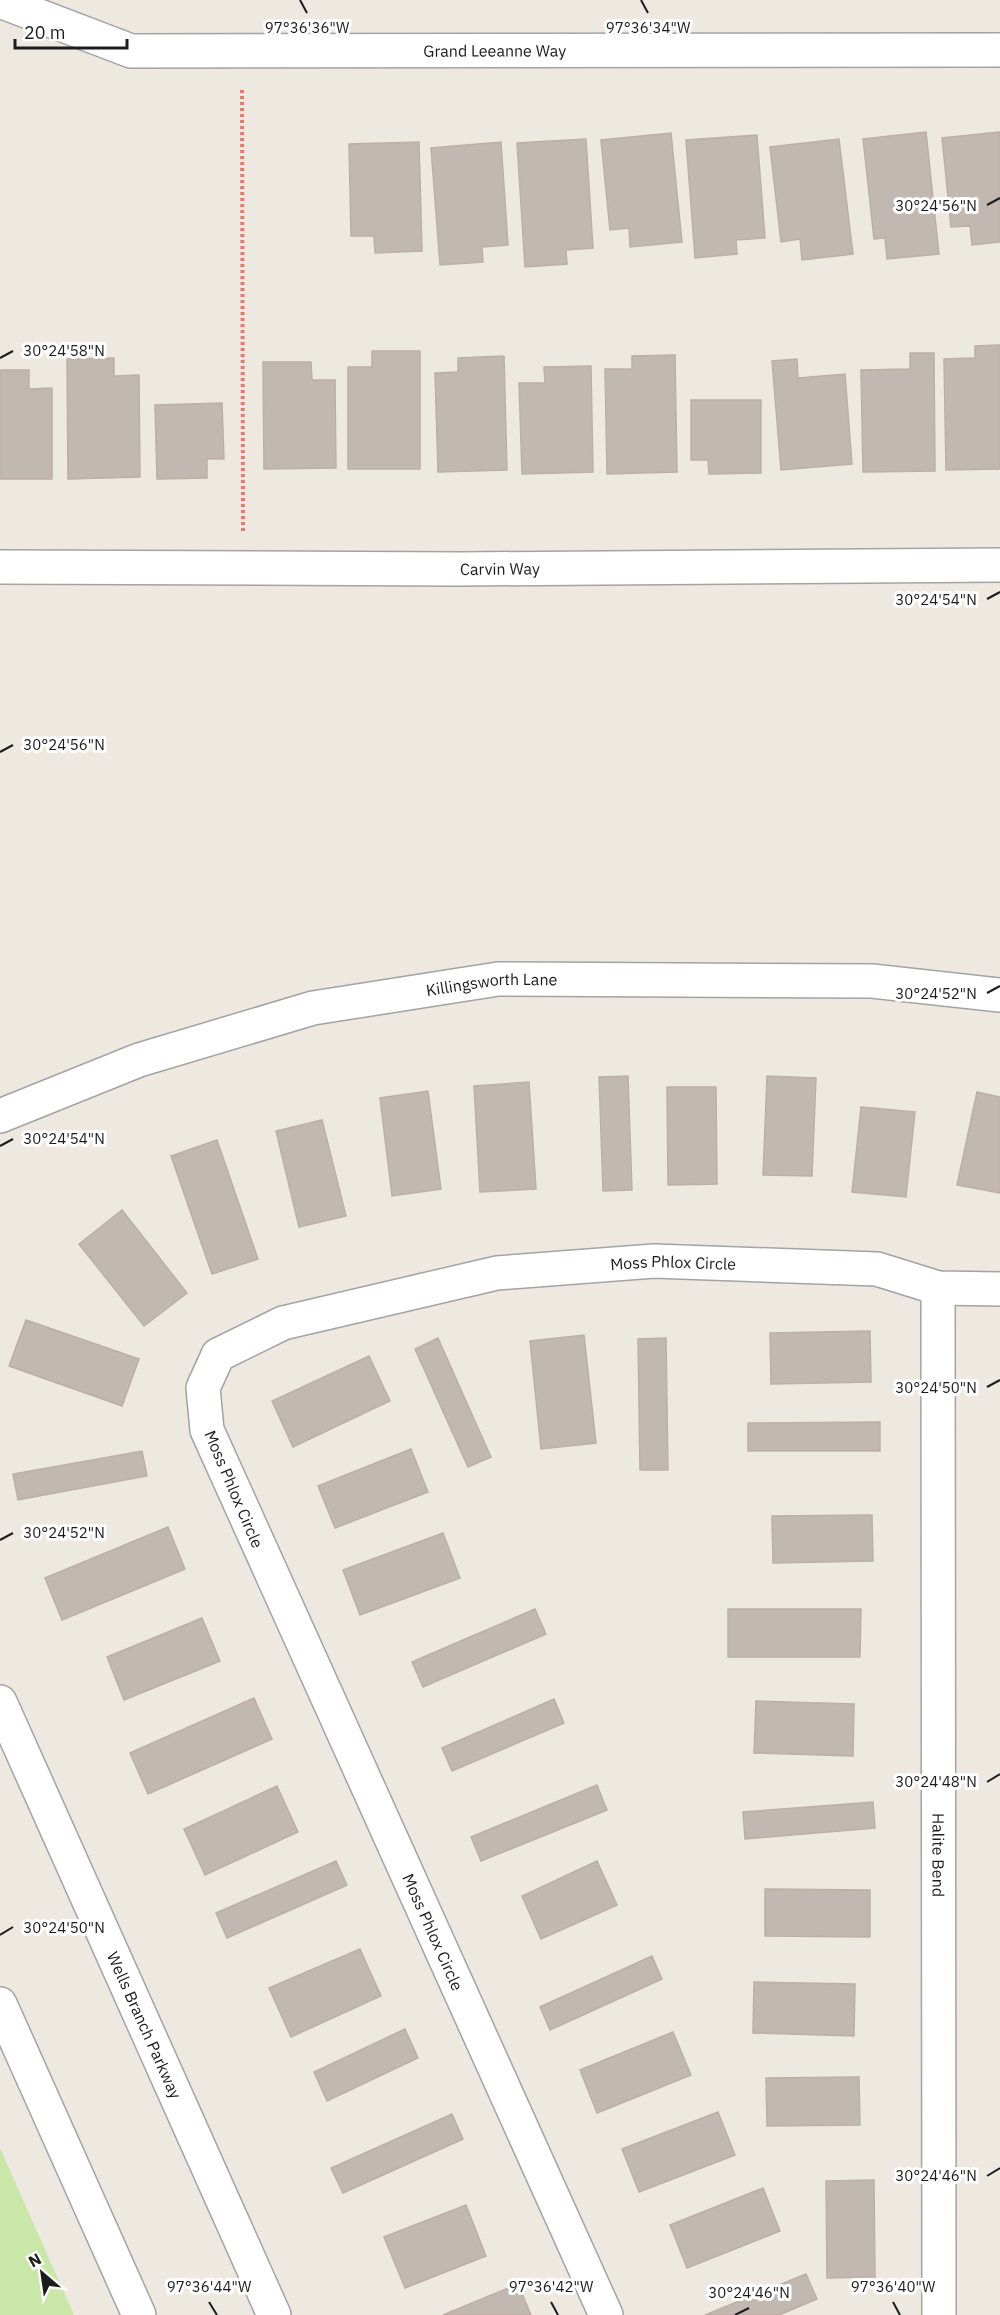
<svg xmlns="http://www.w3.org/2000/svg" width="1000" height="2315" font-family="'IBM Plex Sans',sans-serif">
<style>
.grass{fill:#c9e7a7}
.building{fill:#c1b8b1;stroke:#beafa4;stroke-width:1.5}
.lines{fill:none;stroke-linecap:round;stroke-linejoin:round}
.minor-casing{stroke:#a3a3a3;stroke-width:36}
.path{stroke:#f67369;stroke-width:4;stroke-dasharray:3 3;stroke-linecap:butt}
.minor{stroke:#fff;stroke-width:33}
.ticks{fill:none;stroke:#1c1c1c;stroke-width:2}
.labels{text-anchor:middle;stroke-width:6;stroke-linejoin:round;paint-order:stroke}
.street-label{font-size:16px;fill:#1c1c1c;stroke:#fff}
.ticks-label{font-size:15px;text-anchor:middle;fill:#1c1c1c;stroke:#fff;stroke-width:6;stroke-linejoin:round;paint-order:stroke}
</style>
<rect width="100%" height="100%" fill="#ede9e1"/>
<path class="grass" d="M0 2148 74 2315H0Z"/>
<path class="building" d="M926 132 939 254 887 259 885 238 874 239 863 139Z
M1000 132V242L972 245 970 226 951 227 942 138Z
M671 133 682 242 630 247 629 228 610 230 601 140Z
M757 135 765 238 736 240 737 254 695 258 686 140Z
M586 139 593 248 566 250 567 264 525 267 517 143Z
M839 139 853 254 802 260 800 239 781 242 770 147Z
M419 142 422 251 375 253 374 236H351L349 144Z
M501 142 508 245 482 247 483 262 440 265 431 148Z
M1000 345V469L946 470 944 359 975 358V346Z
M372 351H420V469H348V367H372Z
M910 353H934L935 471 863 472 861 370 910 369Z
M675 355 677 472 607 474 605 369H632V356Z
M504 356 507 470 438 472 435 373 458 372V358Z
M114 358V376L139 375 140 477 68 479 67 359Z
M797 359 798 378 845 374 852 464 781 470 772 361Z
M263 362H311L312 380H335L336 468 264 469Z
M591 366 593 472 522 474 519 383H545L544 367Z
M0 370H29V389L52 388V479H0Z
M691 400H761V473L709 474 708 460H691Z
M222 403 224 459H207V478L157 479 155 405Z
M628 1076 632 1190 603 1191 599 1077Z
M767 1076 816 1078 812 1176 763 1175Z
M529 1082 536 1189 480 1192 474 1086Z
M667 1087H716L717 1184 668 1185Z
M428 1091 441 1189 392 1196 380 1098Z
M977 1092 1000 1097V1193L957 1185Z
M861 1107 915 1112 906 1197 852 1192Z
M322 1120 346 1216 299 1227 276 1131Z
M217 1140 258 1259 212 1274 171 1156Z
M122 1210 187 1293 144 1326 79 1244Z
M26 1320 139 1359 122 1406 9 1366Z
M870 1331 871 1382 771 1384 770 1333Z
M584 1335 596 1443 541 1449 530 1341Z
M438 1338 491 1457 468 1467 415 1349Z
M666 1338 668 1470H640L638 1339Z
M369 1356 390 1401 293 1447 272 1401Z
M880 1422V1451H748V1423Z
M411 1449 428 1492 335 1528 318 1486Z
M142 1451 147 1476 18 1500 13 1474Z
M872 1515 873 1561 773 1563 772 1516Z
M168 1527 185 1569 62 1620 45 1578Z
M443 1533 460 1578 360 1615 343 1570Z
M535 1609 546 1634 423 1687 412 1662Z
M728 1609H861L860 1657H728Z
M202 1618 220 1661 124 1700 107 1657Z
M254 1698 272 1739 148 1794 130 1753Z
M554 1699 564 1723 452 1771 442 1748Z
M756 1701 854 1704 853 1756 754 1753Z
M597 1785 607 1810 481 1861 471 1837Z
M277 1786 298 1832 205 1875 184 1829Z
M873 1802 875 1828 745 1839 743 1812Z
M336 1861 347 1885 227 1938 216 1913Z
M597 1861 617 1905 541 1939 522 1896Z
M765 1889 870 1890V1937L765 1936Z
M360 1949 381 1996 291 2037 269 1988Z
M652 1956 662 1979 550 2030 540 2007Z
M754 1982 855 1984 854 2036 753 2033Z
M405 2029 418 2058 327 2101 314 2072Z
M673 2032 691 2075 597 2113 580 2070Z
M859 2077 860 2125 767 2126 766 2078Z
M718 2112 735 2155 639 2192 622 2149Z
M452 2114 463 2139 343 2193 331 2168Z
M874 2180 875 2277 827 2278 826 2181Z
M763 2188 780 2231 687 2268 670 2225Z
M466 2205 486 2256 405 2288 384 2237Z
M806 2274 817 2299 779 2315H705Z
M518 2284 531 2315H443Z"/>
<g class="lines">
<defs>
<g id="minor">
<path id="s1" d="M0 1 131 51 1000 50"/>
<path id="s2" d="M0 567 459 569 1000 565"/>
<path id="s3" d="M0 1116 139 1060 313 1008 498 979 872 981 1000 995"/>
<path id="s4" d="M938 1288 939 2315"/>
<path id="s5" d="M0 1702 274 2315"/>
<path d="M0 2004 139 2315"/>
<path id="s6" d="M606 2315 207 1430 203 1388 218 1355 283 1323 497 1273 654 1261 877 1269 938 1288 1000 1289"/>
</g>
</defs>
<use href="#minor" class="minor-casing"/>
<path class="path" d="M242 90 243 531"/>
<use href="#minor" class="minor"/>
</g>
<path class="ticks" d="M300 0 307 13M641 0 648 13M987 205 1000 198M0 358 13 351M987 599 1000 592M0 752 13 745M987 993 1000 986M0 1146 13 1139M987 1387 1000 1380M0 1540 13 1533M987 1782 1000 1774M0 1935 13 1927M987 2176 1000 2168M209 2302 217 2315M551 2302 558 2315M893 2302 900 2315M735 2315 749 2308"/>
<g class="labels">
<g class="street-label">
<text dy="6" stroke="none"><textPath href="#s1" startOffset="504">Grand Leeanne Way</textPath></text>
<text dy="6" stroke="none"><textPath href="#s2" startOffset="500">Carvin Way</textPath></text>
<text dy="6" stroke="none"><textPath href="#s3" startOffset="512">Killingsworth Lane</textPath></text>
<text dy="6" stroke="none"><textPath href="#s6" startOffset="1518">Moss Phlox Circle</textPath></text>
<text transform="translate(234 1489) rotate(67)" y="6">Moss Phlox Circle</text>
<text dy="6" stroke="none"><textPath href="#s4" startOffset="567">Halite Bend</textPath></text>
<text transform="translate(433 1932) rotate(66)" y="6">Moss Phlox Circle</text>
<text dy="6" stroke="none"><textPath href="#s5" startOffset="354">Wells Branch Parkway</textPath></text>
</g>
</g>
<g class="ticks-label">
<text x="307" y="33">97°36'36"W</text>
<text x="648" y="33">97°36'34"W</text>
<text x="936" y="211">30°24'56"N</text>
<text x="64" y="356">30°24'58"N</text>
<text x="936" y="605">30°24'54"N</text>
<text x="64" y="750">30°24'56"N</text>
<text x="936" y="999">30°24'52"N</text>
<text x="64" y="1144">30°24'54"N</text>
<text x="936" y="1393">30°24'50"N</text>
<text x="64" y="1538">30°24'52"N</text>
<text x="936" y="1787">30°24'48"N</text>
<text x="64" y="1933">30°24'50"N</text>
<text x="936" y="2181">30°24'46"N</text>
<text x="209" y="2292">97°36'44"W</text>
<text x="551" y="2292">97°36'42"W</text>
<text x="893" y="2292">97°36'40"W</text>
<text x="749" y="2298">30°24'46"N</text>
</g>
<g transform="translate(42 2273) rotate(331)" stroke="#ffffff" stroke-width="4.5" paint-order="stroke">
<path d="M0-4.5L10 22L0 15L-10 22Z" fill="#1c1c1c"/>
<text y="-9" font-size="16" font-weight="bold" text-anchor="middle" fill="#1c1c1c">N</text>
</g>
<path d="M15 39v9h112v-9" fill="none" stroke="#1c1c1c" stroke-width="3"/>
<text x="24" y="39" font-size="18" fill="#1c1c1c" stroke="#ffffff" stroke-width="4.5" paint-order="stroke">20 m</text>
</svg>
